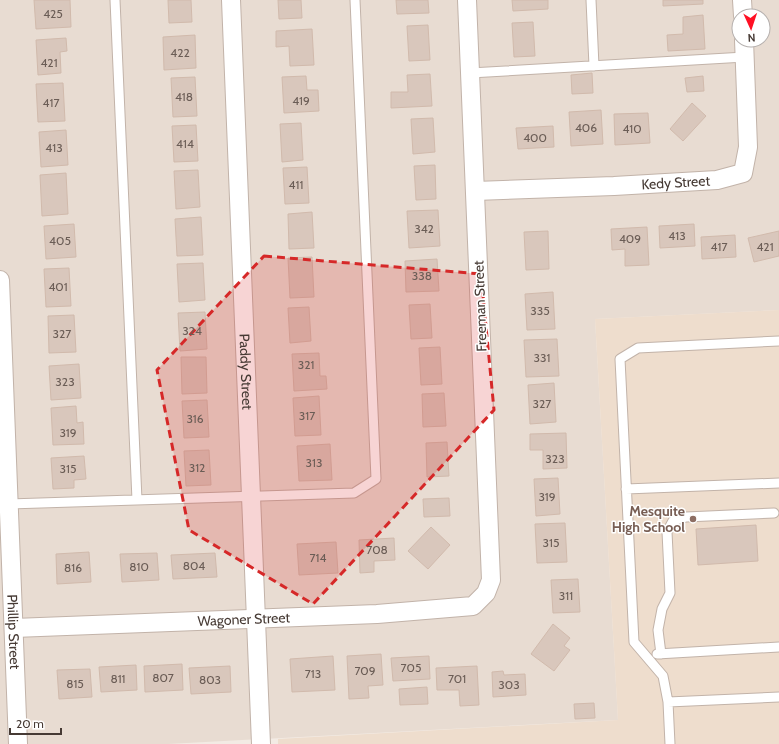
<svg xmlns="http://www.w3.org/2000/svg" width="779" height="744" font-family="Cabin,sans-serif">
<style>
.residential{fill:#e8dcd2;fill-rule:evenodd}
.education{fill:#eeddcd}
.building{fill:#d9c7bc;stroke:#d1baac}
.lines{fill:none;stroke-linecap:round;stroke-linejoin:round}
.service-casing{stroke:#c2b3a9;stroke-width:11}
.minor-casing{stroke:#c2b3a9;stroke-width:20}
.service{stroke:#fff;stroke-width:9}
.minor{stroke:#fff;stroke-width:18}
.marked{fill:#d62828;fill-opacity:0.2;stroke:#d62828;stroke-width:3;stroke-dasharray:8 5;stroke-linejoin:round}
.education-dot{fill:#8d6e63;stroke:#fff;stroke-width:1.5}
.labels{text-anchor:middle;stroke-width:3;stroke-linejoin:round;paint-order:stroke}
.number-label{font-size:12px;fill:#6b5d56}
.street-label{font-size:14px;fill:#463a34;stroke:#fff}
.education-label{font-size:14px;font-weight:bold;fill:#785e54;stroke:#fff;text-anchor:end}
</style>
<rect width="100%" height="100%" fill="#f3ebe4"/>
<path class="residential" d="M0 0H779V310L595 319 618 720 168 744H0ZM739 16H763V40H739Z"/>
<path class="education" d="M779 310V744H278V739L618 720 595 319Z"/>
<path class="building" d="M34 0H70L71 27 36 29Z
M168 0H191L192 22 169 23Z
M278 0H301L302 18 279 19Z
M396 0H428L429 13 397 14Z
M512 0H548V9L513 11Z
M663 0H703V4L663 6Z
M703 15 705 49 668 51 667 35 683 34V17Z
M533 22 535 56 514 57 512 23Z
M428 25 430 60 409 61 407 26Z
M312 29 314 65 290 66 289 46 276 47V31Z
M195 35 196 68 164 70 163 37Z
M66 38 67 51 60 52 61 73 38 75 36 40Z
M592 73 593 93 572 94 571 75Z
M430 74 432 106 391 108V92H408L407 75Z
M306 76 307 90H318L319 111 284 113 282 77Z
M703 76 704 91 687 92 685 78Z
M195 77 197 116 173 117 171 78Z
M63 83 65 121 38 122 36 84Z
M692 103 706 116 683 141 670 129Z
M601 110 603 144 571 146 569 112Z
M648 113 650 143 615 145 614 114Z
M433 118 435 152 413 154 411 119Z
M301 123 303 160 282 162 280 124Z
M196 125 198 161 174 162 172 126Z
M553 126 554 147 518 149 516 128Z
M66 130 68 165 41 167 39 132Z
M435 165 436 199 416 200 414 166Z
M307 167 309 203 285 204 283 168Z
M198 170 200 207 176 209 174 171Z
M66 173 68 214 42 216 40 175Z
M438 210 440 246 409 248 407 211Z
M312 212 314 248 289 249 288 214Z
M201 217 203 255 177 256 175 219Z
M74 224 76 257 46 259 44 226Z
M694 224 695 246 660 248 659 226Z
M647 227 649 265 625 266V249L612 250 611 229Z
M548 231 549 269 526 270 524 232Z
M779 231V256L754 262 748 238Z
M735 235 736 257 702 259 701 237Z
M312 257 314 297 290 298 288 258Z
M437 259 439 291 406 292 405 261Z
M203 263 205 300 179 302 177 264Z
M69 268 71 306 46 307 44 269Z
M553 292 555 329 527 330 525 294Z
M430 304 432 338 411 339 409 305Z
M309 307 311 341 290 343 288 308Z
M205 312 207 349 180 351 178 313Z
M74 315 76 352 49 353 48 316Z
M557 339 559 376 526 377 524 340Z
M440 347 442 384 421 385 419 348Z
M319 353 320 376H326L327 389 294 391 292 354Z
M181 357H206L207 393 182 394Z
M79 364 81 398 51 400 49 366Z
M554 383 556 422 530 424 528 385Z
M444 393 446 426 423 427 422 394Z
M319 396 321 435 295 436 293 398Z
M207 400 209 437 184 438 182 401Z
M76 406 77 423 83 422 84 444 53 445 51 408Z
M566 433 567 468 543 469V450H530V434Z
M447 442 449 476 427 477 426 443Z
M330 444 332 480 299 481 297 446Z
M209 450 211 485 186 486 184 451Z
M84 456 86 479 74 480V488L53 489 51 458Z
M558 478 560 514 536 516 534 479Z
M449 498 450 516 424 517 423 499Z
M565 523 567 562 537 563 535 524Z
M756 525 758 561 698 565 696 529Z
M431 527 450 545 428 569 408 551Z
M394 538 395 560 374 561V572L360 573 359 540Z
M336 542 338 573 299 575 297 544Z
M89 552 91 582 57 584 56 554Z
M157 553 159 580 122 582 120 554Z
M215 553 217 577 173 579 171 555Z
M578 579 580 612 553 613 551 580Z
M553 624 570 638 564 646 570 650 554 671 531 654Z
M381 654 383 685 368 686 369 698 349 699 347 656Z
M333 656 335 690 292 692 290 659Z
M429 656 430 679 393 681 391 658Z
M182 664 183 690 145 692 144 666Z
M136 665 137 690 101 692 99 667Z
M230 666 231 692 191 694 189 668Z
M477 666 479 705 460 706 459 690H437L436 668Z
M90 669 92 697 59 699 57 670Z
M503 671 504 675 525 674 526 695 493 697 492 672Z
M427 687 428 704 400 705 399 689Z
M594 703 595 718 575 719 574 704Z"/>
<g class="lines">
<defs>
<path id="service" d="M115 0 137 500
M591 0 594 66
M470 73 745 57
M626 489 779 483
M9 504 354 493 376 479 355 0
M657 654 779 647
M661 654 658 630 662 609 670 593 667 532 673 521 686 517 774 513
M668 702 779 697
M670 744 668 702 663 676 634 642 620 359 638 348 779 341"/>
<g id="minor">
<path id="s1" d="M231 0 261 744"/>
<path d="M742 0 743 16"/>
<path id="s2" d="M475 191 614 186 717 180 743 173 748 147 744 40"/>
<path id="s3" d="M0 280 18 744"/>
<path id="s4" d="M14 628 377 614 473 606 486 593 491 580 467 0"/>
</g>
</defs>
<use href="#service" class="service-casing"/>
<use href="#minor" class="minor-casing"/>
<use href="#service" class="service"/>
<use href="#minor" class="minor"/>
</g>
<path class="marked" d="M264 256 481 274 494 410 313 604 189 530 157 370Z"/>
<circle class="education-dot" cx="693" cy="519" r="4"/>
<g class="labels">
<g class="number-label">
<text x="53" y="18">425</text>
<text x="180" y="57">422</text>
<text x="49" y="67">421</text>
<text x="184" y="101">418</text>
<text x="301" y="105">419</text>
<text x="51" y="107">417</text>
<text x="586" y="132">406</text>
<text x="632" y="133">410</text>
<text x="535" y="142">400</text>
<text x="185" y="148">414</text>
<text x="54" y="152">413</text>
<text x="296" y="189">411</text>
<text x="424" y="233">342</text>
<text x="677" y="240">413</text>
<text x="630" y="243">409</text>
<text x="60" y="245">405</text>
<text x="719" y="251">417</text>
<text x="765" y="251">421</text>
<text x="422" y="280">338</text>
<text x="58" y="291">401</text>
<text x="540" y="315">335</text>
<text x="192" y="335">324</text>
<text x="62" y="338">327</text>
<text x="542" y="362">331</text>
<text x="306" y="369">321</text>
<text x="65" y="386">323</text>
<text x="542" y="408">327</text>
<text x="307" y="420">317</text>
<text x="195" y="423">316</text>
<text x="68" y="437">319</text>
<text x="555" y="463">323</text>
<text x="314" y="467">313</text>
<text x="197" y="472">312</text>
<text x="68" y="473">315</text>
<text x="547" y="501">319</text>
<text x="551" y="547">315</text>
<text x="377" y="554">708</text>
<text x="318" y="562">714</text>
<text x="194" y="570">804</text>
<text x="139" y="571">810</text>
<text x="73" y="572">816</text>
<text x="566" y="600">311</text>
<text x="411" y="672">705</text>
<text x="365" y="675">709</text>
<text x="313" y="678">713</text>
<text x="163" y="682">807</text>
<text x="118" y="683">811</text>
<text x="457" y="683">701</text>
<text x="210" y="684">803</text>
<text x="75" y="688">815</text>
<text x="509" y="689">303</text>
</g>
<g class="street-label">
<text dy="5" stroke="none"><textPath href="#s2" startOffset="201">Kedy Street</textPath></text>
<text transform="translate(480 306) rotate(-92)" y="5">Freeman Street</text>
<text dy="5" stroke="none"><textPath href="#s1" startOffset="372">Paddy Street</textPath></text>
<text dy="5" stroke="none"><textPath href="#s4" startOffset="230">Wagoner Street</textPath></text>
<text dy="5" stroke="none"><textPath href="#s3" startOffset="352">Phillip Street</textPath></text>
</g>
<g class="education-label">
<text x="685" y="516">Mesquite<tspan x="685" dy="16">High School</tspan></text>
</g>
</g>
<g transform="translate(751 28) rotate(177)"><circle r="19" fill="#ffffff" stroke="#b5b0ae"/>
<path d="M0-3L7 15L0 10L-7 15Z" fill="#ff1024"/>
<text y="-6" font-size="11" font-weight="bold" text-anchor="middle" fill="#463a34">N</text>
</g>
<path d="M10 728v6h51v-6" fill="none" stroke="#463a34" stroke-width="2"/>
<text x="16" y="728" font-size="12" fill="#463a34" stroke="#ffffff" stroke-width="3" paint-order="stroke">20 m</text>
</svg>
